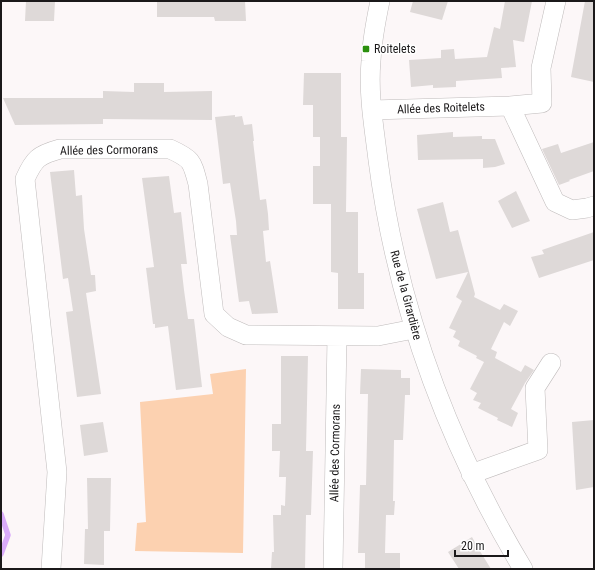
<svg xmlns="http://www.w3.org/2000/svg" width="595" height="570" font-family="'Roboto Condensed',sans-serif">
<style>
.green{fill:#fcd1b0}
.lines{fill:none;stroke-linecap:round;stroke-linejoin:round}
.stream{stroke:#d9abfa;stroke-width:5.5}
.building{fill:#ded9d8}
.minor-casing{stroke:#bfbbbb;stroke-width:20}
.minor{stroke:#fff;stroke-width:19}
.poi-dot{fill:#2b900e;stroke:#fff;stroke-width:1.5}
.labels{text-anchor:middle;stroke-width:3;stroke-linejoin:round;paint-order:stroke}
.poi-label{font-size:12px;fill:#1b191a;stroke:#fff;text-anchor:start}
.street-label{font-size:12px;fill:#1b191a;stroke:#fff}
</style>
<rect width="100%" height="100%" fill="#fcf7f8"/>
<path class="green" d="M246 369 243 553 135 551 137 523 146 522 140 402 213 394 210 374Z"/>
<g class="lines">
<path class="stream" d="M1 514 8 535 1 554"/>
</g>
<path class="building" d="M26 1H55L54 21H25Z
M157 1H245L246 21H215L214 17H157Z
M413 1H448L442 20 410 12Z
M505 1H532L524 42 513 40 516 67 501 68 502 78 456 81V87L433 88V85L411 87 409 60 441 58V50L454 49 455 59 487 57 494 27 500 29Z
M585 1H594V82L571 77Z
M304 73H341V137H347L346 212H358V273H364V309H338V273L331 272V204H313V166H320V137H313V105H303Z
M134 83H164V92L212 91V120L103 119V124L15 125 3 98H103V91L134 92Z
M235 115V117L242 116 244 125 252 124 254 141H253L260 200 266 199 268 214 269 230 263 231 266 262 270 261 278 313 252 314 249 301 239 302 230 235H237L236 221 230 183 223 184 215 117Z
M453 132V137L482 136V139H495L505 164 495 167 483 168V159L418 160 417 135Z
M594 142V171L569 180 570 181 559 185 542 149 558 144 561 153Z
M74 170 76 196 82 195 84 229 91 275H95L96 291 86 293 101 394 77 397 66 312 73 311 68 278 63 279 50 172Z
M169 176 174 213 181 212 187 264H181L184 290 188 319H194L202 387 176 390 168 326 155 328V324H153L146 268 154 267 142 178Z
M516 191 530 221 512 228 498 201Z
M443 202 450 232 458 230 475 294 474 297 500 310 504 304 518 311 510 326 504 322 491 349 497 352 495 358 521 372 525 365 534 370 525 383 511 409 518 413 512 427 497 420 498 418 478 408 481 403 473 400 477 393 470 389 484 362 476 358 477 356 458 346 460 341 453 337 456 331 449 328 462 301 456 297 468 272 436 279 417 209Z
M594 232V260L539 278 531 257 544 254 542 250Z
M281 356H308L306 451H313L311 515H306L305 569H271L272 552H274L273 515H281V505L285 506 286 477H279L280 451H272V424H281Z
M361 369 401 370V378H410V395H405L403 440H394L393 501H395L394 515H386L385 553H400V569H365V553H358L360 485H366L368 394H360Z
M594 420V487L576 490 572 422Z
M103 422 108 452 84 456 80 425Z
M87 478H111L110 531H104V565L84 564 85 529H88Z
M472 537 478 548 491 569H459L448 552Z"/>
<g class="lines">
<defs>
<path id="minor" d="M380 1C376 20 372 41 371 61 368 94 374 127 378 160 397 307 447 442 523 569
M510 106 555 202 572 210 587 208 594 206
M372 110 510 106 542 103 541 68 556 1
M471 474 538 450 535 388 551 363
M51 569 57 472 25 179C34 159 38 155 60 149H170C192 159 192 161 198 184L214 314 228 327 246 335 378 336 414 329
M333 569 337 336"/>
</defs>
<use href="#minor" class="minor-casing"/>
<use href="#minor" class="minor"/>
</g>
<rect class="poi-dot" x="362" y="45" width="8" height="8" rx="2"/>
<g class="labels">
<g class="poi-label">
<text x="374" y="53">Roitelets</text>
</g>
<g class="street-label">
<text transform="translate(441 108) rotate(-2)" y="4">Allée des Roitelets</text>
<text transform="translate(109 150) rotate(-1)" y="4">Allée des Cormorans</text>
<text transform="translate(406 295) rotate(75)" y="4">Rue de la Girardière</text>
<text transform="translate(335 453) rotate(-89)" y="4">Allée des Cormorans</text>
</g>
</g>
<rect width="595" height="570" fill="none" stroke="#1b191a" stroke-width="4"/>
<path d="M455 550v6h53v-6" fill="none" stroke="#1b191a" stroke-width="2"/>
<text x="461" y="550" font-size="12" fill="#1b191a" stroke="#ffffff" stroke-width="3" paint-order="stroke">20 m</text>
</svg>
